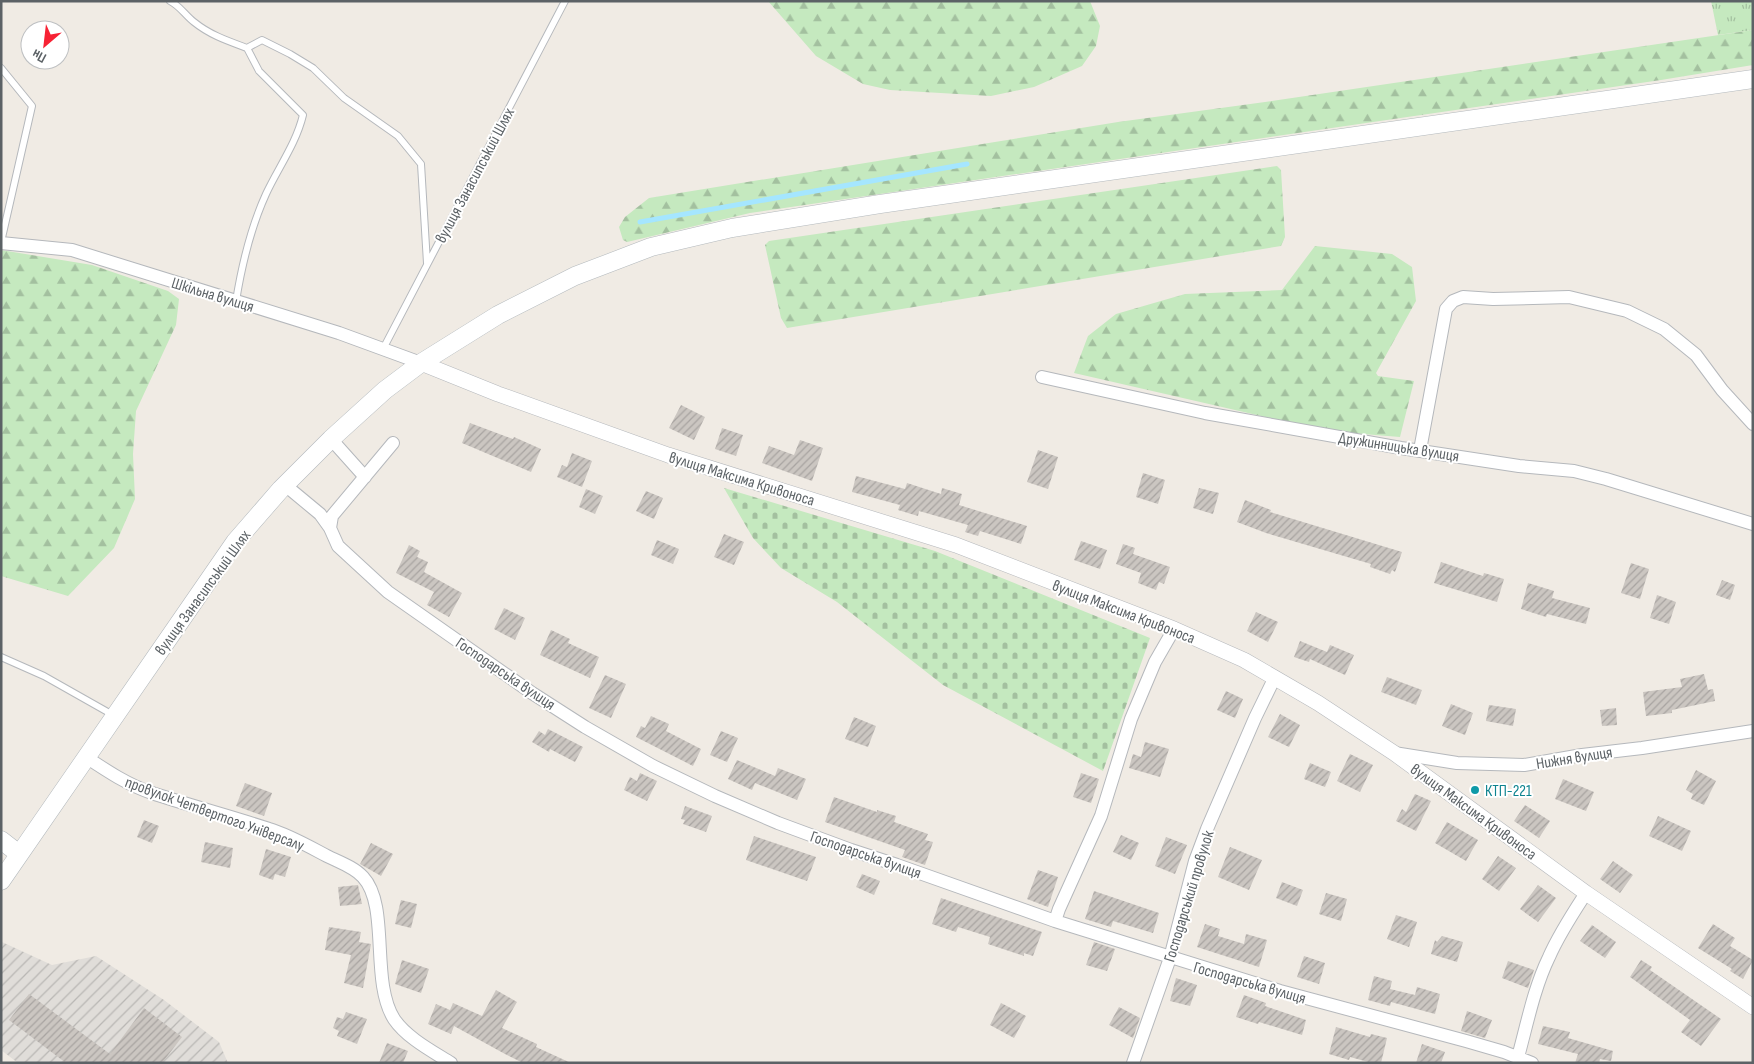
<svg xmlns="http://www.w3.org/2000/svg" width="1754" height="1064" font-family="'Sofia Sans Condensed',sans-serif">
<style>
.industrial{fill:url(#industrial-furrows)}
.grass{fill:url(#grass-tufts)}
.forest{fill:url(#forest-firs)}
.cemetery{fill:url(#cemetery-stones)}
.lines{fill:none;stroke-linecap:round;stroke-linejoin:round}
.stream{stroke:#a5e6ff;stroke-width:5}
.building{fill:url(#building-hatch)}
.service-casing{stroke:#b5b8bc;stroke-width:8}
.minor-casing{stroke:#b5b8bc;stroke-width:14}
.tertiary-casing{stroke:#b5b8bc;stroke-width:16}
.secondary-casing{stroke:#b3b9bd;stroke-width:19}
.service{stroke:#fff;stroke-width:6}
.minor{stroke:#fff;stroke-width:12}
.tertiary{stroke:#fff;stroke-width:15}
.secondary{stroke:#fff;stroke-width:18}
.culture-dot{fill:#0f9aa8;stroke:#fff;stroke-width:2}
.labels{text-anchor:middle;stroke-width:4;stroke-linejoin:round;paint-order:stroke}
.street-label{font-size:16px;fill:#5c6266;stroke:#fff}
.culture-label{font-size:16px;fill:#0d838f;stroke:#fff;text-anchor:start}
</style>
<defs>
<pattern id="industrial-furrows" width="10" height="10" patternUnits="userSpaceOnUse" patternTransform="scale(1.25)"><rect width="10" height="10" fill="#e0ddd9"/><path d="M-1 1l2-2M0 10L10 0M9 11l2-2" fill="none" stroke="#b9b7b4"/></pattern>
<pattern id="grass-tufts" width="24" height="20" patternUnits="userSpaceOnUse" patternTransform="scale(1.25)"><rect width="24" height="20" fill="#c5e9bf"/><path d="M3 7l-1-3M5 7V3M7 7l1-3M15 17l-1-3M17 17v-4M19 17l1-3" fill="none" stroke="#a3c09f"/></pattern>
<pattern id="forest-firs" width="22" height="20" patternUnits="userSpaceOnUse" patternTransform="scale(1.25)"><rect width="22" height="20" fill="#c5e9bf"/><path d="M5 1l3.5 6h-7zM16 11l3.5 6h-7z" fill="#a3c09f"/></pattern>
<pattern id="cemetery-stones" width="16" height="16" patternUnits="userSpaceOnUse" patternTransform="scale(1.25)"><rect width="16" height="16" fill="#c5e9bf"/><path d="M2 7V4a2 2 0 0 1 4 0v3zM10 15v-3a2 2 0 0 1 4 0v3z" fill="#a3c09f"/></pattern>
<pattern id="building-hatch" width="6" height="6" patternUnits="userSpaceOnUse" patternTransform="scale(1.25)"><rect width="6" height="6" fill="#cbc6c1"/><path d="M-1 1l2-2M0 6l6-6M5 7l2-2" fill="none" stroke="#a8a4a1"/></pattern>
</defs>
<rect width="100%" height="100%" fill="#f0ebe4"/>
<path class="industrial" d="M2 942 52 965 96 956 164 1000 219 1042 228 1063H18L1 1050Z"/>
<path class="grass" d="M1711 1H1753V30L1718 35Z"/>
<path class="forest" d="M768 1H1090L1100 26 1096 46 1082 66 1034 87 991 96 890 90 863 84 816 56Z
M1753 30V65L1661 80 750 213 627 242 623 240 619 227 625 217 649 198 1118 122 1265 102Z
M1277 166 1281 170 1285 237 1281 246 787 328 781 318 765 245 769 241Z
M1315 246 1392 254 1412 267 1416 301 1376 373 1378 376 1414 381 1400 437 1326 431 1074 373 1088 336 1116 314 1185 294 1282 290Z
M1 250 92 265 168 291 179 299 176 325 136 411 133 454 135 499 114 548 68 596 1 576Z"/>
<path class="cemetery" d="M724 488 935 551 1150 638 1103 771 943 685 837 602 781 568 753 538Z"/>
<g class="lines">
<path class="stream" d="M640 222 967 164"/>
</g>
<path class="building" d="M681 405 705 417 694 440 669 428Z
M470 423 513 439 514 437 541 449 531 472 462 443Z
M722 428 743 435 736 456 715 449Z
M800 440 823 448 812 481 762 463 769 446 794 455Z
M1038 450 1058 457 1048 489 1027 482Z
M572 453 592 461 582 487 557 477 562 465 567 467Z
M1143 473 1165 480 1158 504 1136 497Z
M856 476 905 489 907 483 941 494 942 488 962 494 959 505 1027 526 1021 544 980 531 978 536 965 532 968 525 919 511 918 516 898 510 900 505 852 492Z
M1199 488 1219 493 1213 514 1193 508Z
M586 489 603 496 595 514 579 507Z
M646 491 663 498 654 519 636 511Z
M1245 500 1271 510 1270 512 1402 552 1395 572 1392 570 1390 574 1370 567 1371 564 1266 533 1237 522Z
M724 534 744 542 734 565 714 557Z
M657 540 679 549 673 564 651 555Z
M1081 541 1107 550 1100 569 1074 560Z
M1123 544 1135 548 1133 554 1170 567 1164 584 1159 582 1156 590 1138 583 1141 573 1116 564Z
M409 545 420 551 417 557 428 562 424 572 462 593 449 617 427 605 434 592 396 573Z
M1441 562 1483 576 1484 573 1504 579 1497 602 1434 583Z
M1631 563 1649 569 1640 599 1621 593Z
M1722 580 1735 585 1730 600 1716 595Z
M1528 583 1554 591 1552 598 1590 608 1586 624 1547 614 1546 617 1521 609Z
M1657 595 1676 602 1669 624 1650 618Z
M504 608 525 618 515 640 494 629Z
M1256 612 1278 622 1268 642 1247 631Z
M551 630 570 639 568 643 599 657 590 678 540 655Z
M1300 641 1327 652 1330 645 1354 655 1345 675 1310 659 1309 662 1294 657Z
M1704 674 1708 690 1713 689 1715 701 1672 710V713L1646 716 1643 692 1682 687 1680 679Z
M605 675 626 684 611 718 589 708Z
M1387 677 1422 690 1416 705 1381 692Z
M1226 691 1243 699 1235 718 1217 710Z
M1451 704 1473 713 1465 735 1442 726Z
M1489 705 1516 709 1513 726 1486 721Z
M1616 708 1617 725 1602 726 1600 710Z
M1280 714 1300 725 1289 747 1268 737Z
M651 716 669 724 666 731 701 749 693 766 636 737 641 726 645 728Z
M854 717 876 726 868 747 845 739Z
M548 729 583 747 575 762 550 749 549 752 532 742 539 731 545 735Z
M721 731 738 738 727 762 710 755Z
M1145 742 1169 749 1160 777 1129 768 1133 754 1141 757Z
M1350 754 1373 765 1360 792 1337 781Z
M737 760 775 776 778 768 806 779 797 800 755 783 752 790 728 779Z
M1310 763 1331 772 1325 787 1304 779Z
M1696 770 1716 781 1704 805 1691 799 1693 794 1686 790Z
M640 773 657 781 647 801 624 790 630 777 637 781Z
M1081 773 1099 779 1091 803 1073 797Z
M1563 779 1594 792 1586 811 1555 799Z
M245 783 272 793 264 816 236 806Z
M1415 794 1431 801 1416 831 1396 821 1402 809 1406 812Z
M834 797 877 812V810L896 816 894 822 928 834 925 840 933 842 925 865 902 857 905 850 825 822Z
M1525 805 1550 821 1539 838 1514 821Z
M685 806 712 816 706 832 683 824 685 820 681 819Z
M1658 816 1691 831 1682 851 1649 836Z
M144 820 159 826 152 843 137 837Z
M1447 822 1478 840 1466 861 1435 843Z
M1121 835 1139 843 1131 860 1113 852Z
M754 836 816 857 807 881 746 860Z
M1166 837 1187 845 1175 874 1155 866Z
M205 842 233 848 230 868 201 862Z
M371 843 393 854 381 876 360 864Z
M1230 847 1262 860 1249 890 1218 877Z
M266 849 291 857 285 877 275 874 273 880 259 875Z
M1498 856 1516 868 1499 891 1482 879Z
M1613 861 1633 875 1620 893 1600 879Z
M1038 870 1058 877 1048 907 1027 899Z
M862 874 880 881 874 895 856 887Z
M1282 882 1303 890 1297 906 1276 898Z
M358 885 362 904 340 906 338 887Z
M1538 885 1556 898 1538 922 1520 909Z
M1094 891 1159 913 1153 933 1113 921 1111 927 1085 919Z
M1326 893 1347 899 1341 921 1319 914Z
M941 898 1042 932 1033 956 1024 953V956L988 944 990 937 958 927 956 932 932 924Z
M401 900 417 904 411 928 395 924Z
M1396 915 1417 922 1409 947 1387 939Z
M1205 924 1220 929 1218 936 1244 944 1246 934 1267 940 1259 967 1197 947Z
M1713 924 1735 938 1730 946 1753 960 1743 979 1730 971 1732 969 1698 948Z
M1592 925 1616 942 1605 958 1580 941Z
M329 927 361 932 359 942 371 944 363 988 344 983 351 955 325 950Z
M1442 936 1463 942 1457 962 1431 954 1435 940 1437 942Z
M1094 942 1115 949 1107 971 1086 965Z
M1304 956 1325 963 1319 984 1297 977Z
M402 960 429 969 421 993 395 984Z
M1641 960 1652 967 1650 970 1721 1019 1701 1046 1681 1032 1690 1020 1630 977Z
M1508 961 1534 970 1528 988 1502 978Z
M1374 976 1392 981 1390 989 1415 995 1417 987 1440 994 1435 1014 1391 1002 1390 1006 1368 1000Z
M1176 978 1197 985 1190 1006 1170 1001Z
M496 990 517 1002 502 1028 537 1044 536 1047 571 1063H523L505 1054 454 1026 451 1034 428 1024 436 1004 450 1010 453 1003 482 1016Z
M29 994 110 1054 144 1008 182 1037 162 1063H66L9 1020Z
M1244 995 1266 1003 1265 1006 1306 1020 1302 1035 1259 1022 1258 1024 1236 1017Z
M1001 1003 1026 1016 1014 1038 990 1025Z
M1119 1007 1140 1018 1133 1038 1109 1025Z
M1467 1011 1492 1020 1485 1038 1461 1031Z
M346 1012 367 1019 357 1044 337 1036 339 1031 333 1028 337 1017 343 1019Z
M1543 1026 1570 1032 1568 1038 1613 1051 1611 1061 1600 1059 1599 1063H1575L1578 1054 1538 1044Z
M1336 1027 1370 1037 1371 1034 1387 1038 1381 1063H1372L1350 1057 1349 1060 1329 1054Z
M387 1043 408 1051 403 1063H379Z
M1422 1044 1445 1052 1441 1063H1416Z"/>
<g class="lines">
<defs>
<path id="service" d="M170 1C180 6 185 15 194 22 210 35 228 41 247 48L262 40 290 54 313 68 344 98 398 136 421 164 427 263
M1 68 32 106 1 242
M236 301C242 264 250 229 266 194 278 168 296 144 303 115L259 71 247 48
M383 349 565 1
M1 657 44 676 113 715"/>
<path id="minor" d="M1 243 72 250 339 333 421 363
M1042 377 1205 413 1401 448 1519 466 1574 471 1606 479 1753 524
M331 439 365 477
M1420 450 1446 309 1453 301 1463 297 1493 299 1569 297 1627 311 1664 329 1696 355 1722 390 1753 424
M285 485 320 514 330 528 338 546 388 592 532 693 585 727 653 766 715 796 778 823 851 850 897 865 1055 921 1280 991 1466 1041 1504 1052 1532 1063
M330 528 332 516 393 443
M1394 753 1457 763 1524 765 1582 755 1642 748 1753 731
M86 757C107 771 128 785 152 793 191 806 230 816 269 829 289 835 308 846 327 856 339 862 354 867 363 877 390 906 370 981 394 1019 407 1038 432 1051 451 1063
M1055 921 1059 909 1101 816 1131 719 1155 662 1174 629
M1518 1057C1527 1024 1534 988 1549 957 1559 934 1573 913 1586 893
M1133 1063 1170 958 1195 861 1207 829 1255 718 1275 677"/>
<path id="tertiary" d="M421 363 498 394 668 455 956 545 1174 629 1244 660 1318 703 1394 753 1586 893 1753 1007"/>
<path id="secondary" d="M1 840 19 854
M1 881 235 542 281 489 331 439 385 390 421 363 498 315 575 276 651 247 732 228 880 204 1753 79"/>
</defs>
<use href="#service" class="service-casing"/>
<use href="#minor" class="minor-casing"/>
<use href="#tertiary" class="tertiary-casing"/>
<use href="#secondary" class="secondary-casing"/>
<use href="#service" class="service"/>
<use href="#minor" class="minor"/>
<use href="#tertiary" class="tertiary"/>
<use href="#secondary" class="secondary"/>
</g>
<circle class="culture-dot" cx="1475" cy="790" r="5"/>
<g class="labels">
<g class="street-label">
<text transform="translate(474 175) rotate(-62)" y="6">вулиця Занасипський Шлях</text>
<text transform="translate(213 294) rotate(17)" y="6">Шкільна вулиця</text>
<text transform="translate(1399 446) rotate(9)" y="6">Дружинницька вулиця</text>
<text transform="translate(742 478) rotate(17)" y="6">вулиця Максима Кривоноса</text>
<text transform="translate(202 592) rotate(-54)" y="6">вулиця Занасипський Шлях</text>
<text transform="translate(1124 611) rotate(21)" y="6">вулиця Максима Кривоноса</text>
<text transform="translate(506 673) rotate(34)" y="6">Господарська вулиця</text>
<text transform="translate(1574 757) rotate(-9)" y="6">Нижня вулиця</text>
<text transform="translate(1474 811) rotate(36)" y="6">вулиця Максима Кривоноса</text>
<text transform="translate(215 813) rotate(20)" y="6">провулок Четвертого Універсалу</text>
<text transform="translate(866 854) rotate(19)" y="6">Господарська вулиця</text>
<text transform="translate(1188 896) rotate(-73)" y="6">Господарський провулок</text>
<text transform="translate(1250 982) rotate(16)" y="6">Господарська вулиця</text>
</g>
<g class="culture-label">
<text x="1485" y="796">КТП-221</text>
</g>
</g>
<rect width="1754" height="1064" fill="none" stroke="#5c6266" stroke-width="5"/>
<g transform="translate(45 45) rotate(208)"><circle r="24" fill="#ffffff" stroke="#bec0c2"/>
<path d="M0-4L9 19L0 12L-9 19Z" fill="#f72234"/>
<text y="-8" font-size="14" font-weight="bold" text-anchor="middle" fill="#5c6266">Пн</text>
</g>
</svg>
